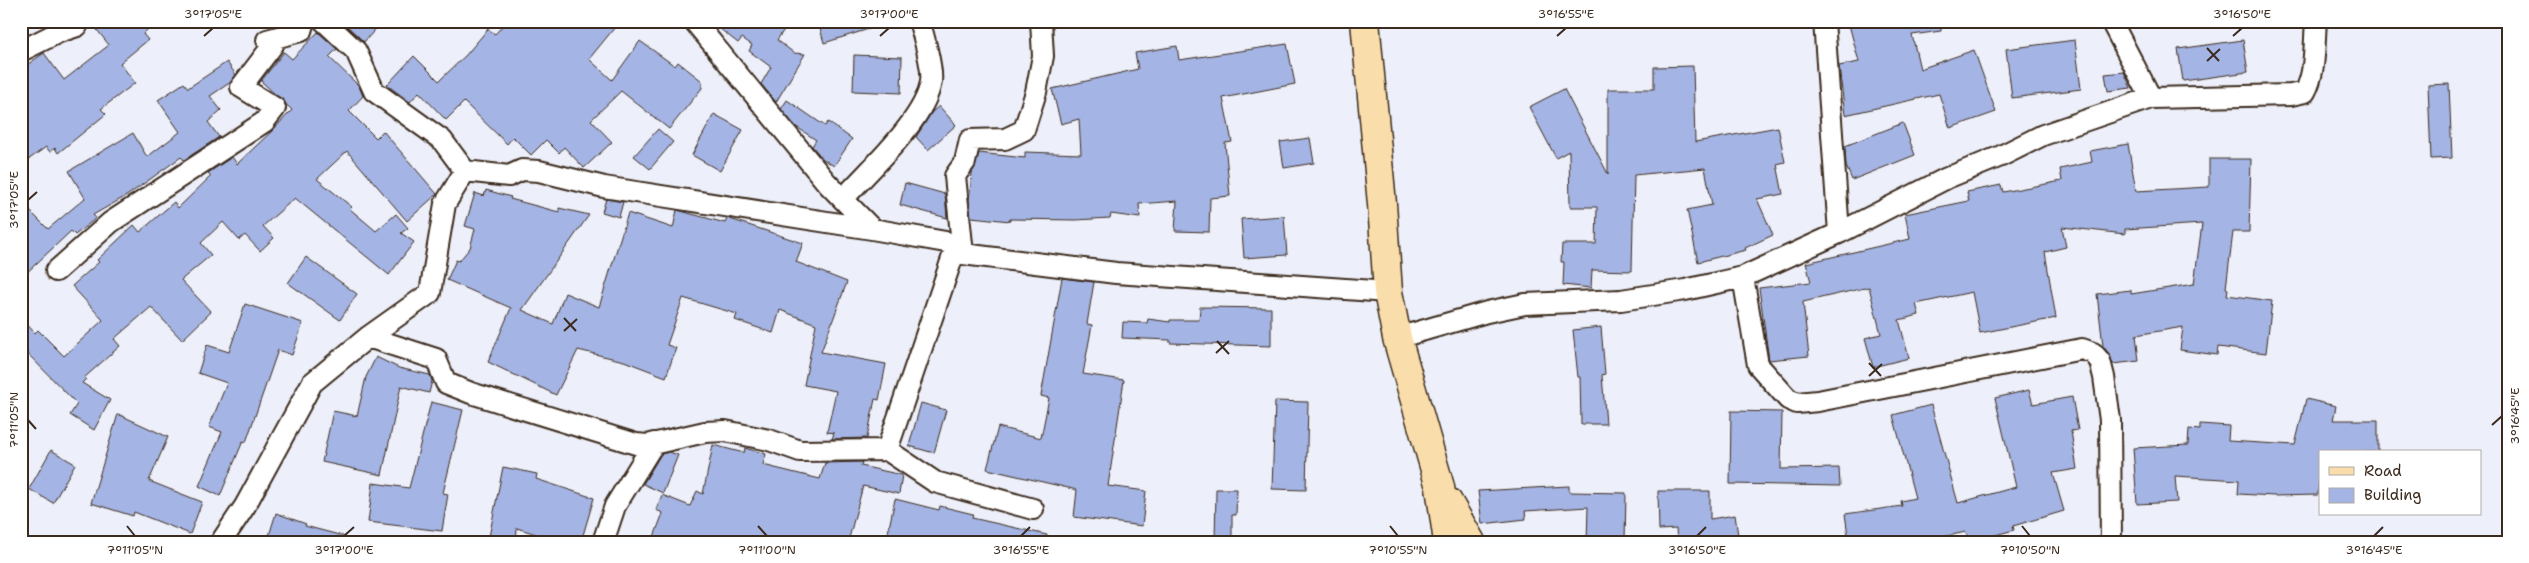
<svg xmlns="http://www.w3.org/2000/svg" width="2529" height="563" font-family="'Shantell Sans',sans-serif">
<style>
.building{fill:#a4b4e4;stroke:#3b2a1e}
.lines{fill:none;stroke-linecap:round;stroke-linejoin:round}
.street-casing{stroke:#3b2a1e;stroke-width:24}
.primary-casing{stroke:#3b2a1e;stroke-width:31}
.street{stroke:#fff;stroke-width:20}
.primary{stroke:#f9deab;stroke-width:28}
.ticks{fill:none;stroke:#3b2a1e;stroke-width:2}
.neatline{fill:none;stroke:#3b2a1e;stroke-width:2}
.ticks-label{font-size:12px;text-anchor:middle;fill:#3b2a1e}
</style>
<rect width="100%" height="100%" fill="#edf0fa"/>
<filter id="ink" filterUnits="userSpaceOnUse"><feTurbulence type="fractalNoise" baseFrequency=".02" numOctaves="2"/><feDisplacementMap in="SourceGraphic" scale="10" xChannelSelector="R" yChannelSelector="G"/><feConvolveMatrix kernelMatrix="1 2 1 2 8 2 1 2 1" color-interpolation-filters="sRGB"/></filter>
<g filter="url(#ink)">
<path class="building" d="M90 21H156L143 34 148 40 120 63 135 83 101 109 106 114 58 153 55 148 50 152 46 147 21 165V69L44 53 64 80 109 45Z
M342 21H383L364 42Z
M507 21H620L589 59 612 80 640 41 675 66 678 62 702 81V88L669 129 621 91 591 120 612 142 584 168 564 147 559 153 546 140 531 155 513 137 507 144 464 102 446 120 419 92 410 102 387 85 414 56 439 81 466 55 488 29 495 34Z
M710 21H790L777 40 794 53 805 54 776 102 761 84 771 67 749 51 752 45 742 38 738 43Z
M818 21H885V24L824 43Z
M1848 21H1941V31L1912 35 1920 69 1974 50 1996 112 1950 128 1939 94 1845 115 1839 66 1859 62Z
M318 32 337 49 329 57 359 86 363 96 349 111 376 138 383 131 437 194 407 221 347 151 317 179 352 207 350 209 376 231 396 214 408 228 401 233 414 242 389 275 295 198 263 226 274 238 260 251 245 235 239 240 223 222 201 243 211 255 181 280 211 312 182 340 151 307 114 339 120 346 84 378 86 379 82 383 110 400 94 430 70 415 77 404 21 347V318L35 333 38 330 64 356 103 320 72 286 99 262 97 260 134 225 140 232 174 202 178 208 211 176 208 173 232 157 237 164 273 130 292 110 261 81 284 52 292 59Z
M2075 40 2081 89 2012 98 2006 49Z
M2243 40 2248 72 2183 81 2178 49Z
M1287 44 1295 84 1223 98 1232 142 1225 143 1230 196 1210 198 1209 232 1175 231 1177 201 1139 204 1140 218 1111 214 1110 218 1076 220 1010 219V221L971 217 969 200 972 173 979 153 1025 158V152L1081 154 1079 119 1061 124 1052 89 1138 69 1135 53 1177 46 1179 60Z
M854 55 902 57 901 93 853 91Z
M227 62 236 75 231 82 210 96 221 110 208 122 219 137 184 160 181 157 128 195 93 215 96 218 75 235 71 231 21 278V202L48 229 85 198 69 171 133 133 147 157 180 132 158 100 184 83 188 88Z
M1693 66 1695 142 1778 127 1785 162 1777 164 1783 194 1757 199 1773 235 1745 248 1746 250 1698 262 1687 210 1712 205 1705 168 1634 175 1632 271 1592 270 1591 288 1563 285 1564 262H1561L1562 244H1596L1597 207H1570L1569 151 1556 158 1529 107 1564 89 1608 174V89H1654V67Z
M2124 72 2131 88 2108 91 2105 74Z
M2449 84 2452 158 2431 159 2428 85Z
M787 100 825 126 828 122 852 139 834 166 823 159 812 146 816 140 795 126 781 109Z
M939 106 956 125 928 150 916 137 932 112Z
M714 114 743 130 720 171 692 155Z
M1903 123 1915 155 1852 180 1846 166 1845 146Z
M658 129 673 142 650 169 634 156Z
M1310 138 1314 163 1284 168 1280 142Z
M2128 144 2136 191 2209 187V159H2251L2249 232H2233L2226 288 2228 289 2227 295 2272 301 2266 353 2218 347 2217 355 2180 350 2183 327 2136 335 2139 361 2113 364 2109 354 2103 346 2097 294 2131 290V294L2194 284 2202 224 2125 229V234L2062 227 2066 247 2045 252 2056 318 1980 333 1972 292 1916 304 1919 315 1899 320 1909 358 1873 367 1865 338 1881 334 1869 287 1803 302 1809 356 1769 360 1759 288 1811 282 1806 263 1910 239 1905 214 1969 201 1967 192 2001 185 2003 192 2062 181 2060 169 2092 162 2090 151Z
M905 183 945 194 947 218 900 205Z
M486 190 511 197 510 199 559 212V208L589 215 522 310 553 324 565 293 599 307 628 213 673 228 677 210 725 223 727 218 803 243 796 262 847 282 821 352 886 364 879 400 875 399 867 438 832 439 834 433 827 432 836 391 804 385 816 324 780 310 773 333 735 320 737 314 683 298 667 345 676 348 666 377 624 361 578 350 556 395 488 362 511 308 447 280 456 260 459 261 470 248 475 229 465 226 475 193 484 196Z
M606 199 623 202 619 217 602 212Z
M1284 216 1287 255 1244 258 1241 219Z
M306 257 357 294 340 320 288 283Z
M1062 278 1094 282 1087 324 1092 325 1083 374 1124 380 1108 486 1146 491 1142 526 1074 517 1077 490 987 469 998 427 1041 438 1049 398 1041 396Z
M245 304 303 323 292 355 278 350 246 442 243 441 220 496 199 486 222 432 209 427 227 383 198 373 207 345 229 352Z
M1200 307 1271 308V346L1170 343V340L1122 338 1123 322 1147 323 1148 319 1170 322V320H1199Z
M1601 327 1605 374 1602 375 1606 424H1581L1580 377H1578L1573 330Z
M376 357 399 368 430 375 432 381 429 393 401 386 382 475 322 462 333 411 357 416 366 377Z
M2029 390 2033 404 2072 397 2078 430 2071 431 2077 469 2053 473 2064 511 2013 526 2014 530 1969 542 1966 532 1918 542H1849L1845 514 1902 506 1901 501 1915 498 1893 415 1931 405 1958 503 2016 487 1995 398Z
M2306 399 2336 406 2333 420H2378V452H2320L2318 495 2274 496 2238 494 2239 480 2175 476 2177 502 2137 504 2133 448 2188 445 2189 429 2200 430V424L2229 426 2228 441 2295 445Z
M1275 401 1308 402 1306 490 1272 489Z
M431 402 463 410 443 493 448 494 442 531 368 522 373 483 409 488Z
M921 403 946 410 934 453 909 446Z
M1731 411 1782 412 1781 469 1839 468 1840 486 1730 484Z
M118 414 168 437 149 481 202 502 190 534 134 512 133 516 91 503Z
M713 445 744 453 745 448 766 454 763 465 820 479 825 463 862 462 861 466 902 475 899 494 863 486 848 542H652L663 513 656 510 662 495 690 506 697 491 703 494Z
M51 450 75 464 53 503 29 489Z
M669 452 678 455 663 493 643 484 661 454Z
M503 467 537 474 536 479 594 498 581 542H561L517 528 516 542H488Z
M1569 486V492L1626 493 1625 542H1587L1588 507 1525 511 1526 519 1482 524 1478 491Z
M1216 489H1237L1236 515H1232V542H1215Z
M1658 491H1710V519L1735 515 1739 542H1677L1676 529 1659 530Z
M895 499 939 510 940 506 973 514 972 518 1047 535V542H886Z
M276 513 306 524 305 526 343 536V542H267Z"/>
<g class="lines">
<defs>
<path id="street" d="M324 21 356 51 374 91 442 140 465 171 509 176 522 170 539 171 604 187 872 229 957 244 963 254 1116 273 1388 292
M694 21 827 183 872 229
M1824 21 1839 233
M2111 21 2151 98
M21 51 59 32 77 26 78 21
M843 199C869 170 926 119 931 81 933 69 923 33 919 21
M963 254 955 176 965 162 970 140 1005 139 1024 130 1036 92 1043 56 1041 21
M56 271 111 222 264 122 275 108 241 87 273 45 267 40 301 31 304 21
M1743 277 1758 365 1788 399 1797 403 1818 401 2082 349 2093 353 2100 361 2104 377 2110 420 2111 542
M368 337 436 359 446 383 471 393 636 444 648 445 705 432 725 431 769 440 800 451 887 450 935 482 1033 509
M1397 338 1487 312 1525 304 1621 300 1685 290 1743 277 1839 233 1947 178 2001 156 2043 135 2151 98 2291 95 2305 92C2316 72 2314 44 2316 21
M887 450 957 244
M221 542 245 506 312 383 368 337 430 293 445 204 465 171
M603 542 615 506 654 443"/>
<path id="primary" d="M1365 21 1382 204 1388 292 1397 338 1440 487 1448 542
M1448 502 1471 542"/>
</defs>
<use href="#street" class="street-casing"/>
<use href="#primary" class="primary-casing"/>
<use href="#street" class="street"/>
<use href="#primary" class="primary"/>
</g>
</g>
<path class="ticks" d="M204 36 213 28M880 36 889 28M1557 36 1566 28M2233 36 2242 28M2207 48 2219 61M2207 61 2220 49M28 200 37 192M564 318 576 331M564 331 577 319M1217 341 1229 354M1216 353 1229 341M1869 363 1881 376M1869 376 1882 364M28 420 36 429M2492 425 2502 416M127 526 135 536M758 526 767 536M1390 526 1398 536M2022 526 2030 536M344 536 354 527M1021 536 1030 527M1697 536 1706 527M2374 536 2383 527"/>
<rect width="2529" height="563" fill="none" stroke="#fff" stroke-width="55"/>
<rect x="2319" y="450" width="162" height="65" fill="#ffffff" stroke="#b1aaa5"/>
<rect x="2329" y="467" width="25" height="8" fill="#f9deab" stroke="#b1aaa5"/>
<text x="2364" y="476" font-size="15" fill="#3b2a1e">Road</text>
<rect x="2329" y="488" width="25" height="15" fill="#a4b4e4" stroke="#b1aaa5"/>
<text x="2364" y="500" font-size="15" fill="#3b2a1e">Building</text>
<rect x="28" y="28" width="2474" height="508" class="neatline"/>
<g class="ticks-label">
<text x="213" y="18">3°17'05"E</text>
<text x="889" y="18">3°17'00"E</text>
<text x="1566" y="18">3°16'55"E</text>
<text x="2242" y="18">3°16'50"E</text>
<text transform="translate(14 200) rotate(-90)" y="4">3°17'05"E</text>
<text transform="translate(2515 416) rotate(-90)" y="4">3°16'45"E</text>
<text transform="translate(14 420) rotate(-90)" y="4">7°11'05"N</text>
<text x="135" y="554">7°11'05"N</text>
<text x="344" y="554">3°17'00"E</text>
<text x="767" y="554">7°11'00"N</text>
<text x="1021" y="554">3°16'55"E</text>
<text x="1398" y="554">7°10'55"N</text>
<text x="1697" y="554">3°16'50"E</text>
<text x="2030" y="554">7°10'50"N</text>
<text x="2374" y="554">3°16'45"E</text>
</g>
</svg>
